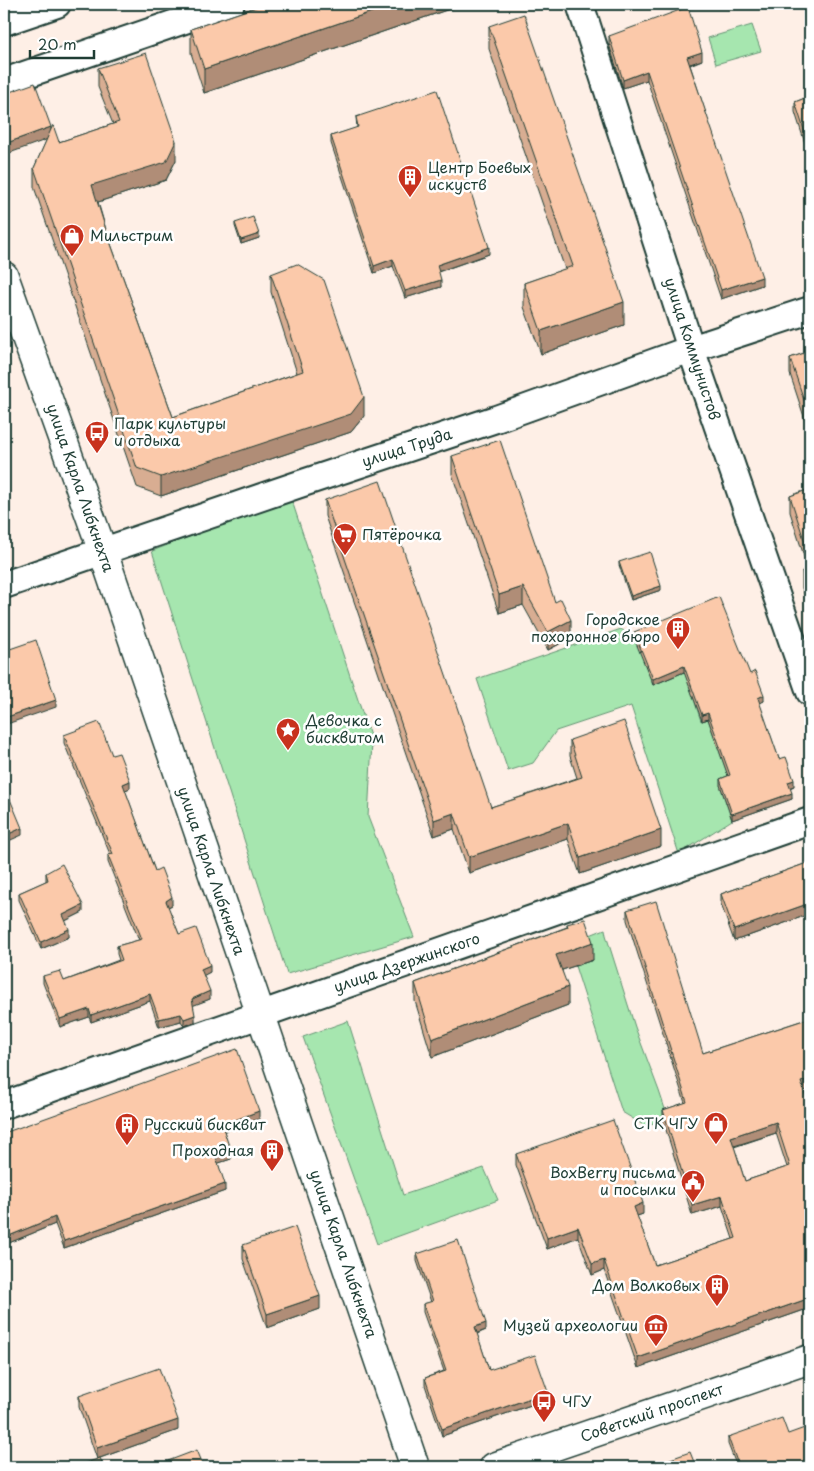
<svg xmlns="http://www.w3.org/2000/svg" width="814" height="1471" font-family="'Playpen Sans',sans-serif">
<style>
.green{fill:#a6e6af;stroke:#629272}
.lines{fill:none;stroke-linecap:round;stroke-linejoin:round}
.minor-casing{stroke:#1f3d34;stroke-width:30}
.major-casing{stroke:#1f3d34;stroke-width:31}
.minor{stroke:#fff;stroke-width:26}
.major{stroke:#fff;stroke-width:28}
.wall{fill:#d8ad92;stroke:#1f3d34;fill-rule:evenodd}
.shaded-wall{fill:#b08d77;stroke:#1f3d34}
.building{fill:#fbc9aa;stroke:#1f3d34;fill-rule:evenodd}
.labels{text-anchor:middle;stroke-width:5;stroke-linejoin:round;paint-order:stroke}
.poi-label{font-size:15px;fill:#1f3d34;stroke:#fff;text-anchor:start}
.street-label{font-size:15px;fill:#1f3d34;stroke:#fff}
</style>
<rect width="100%" height="100%" fill="#feefe6"/>
<filter id="ink" filterUnits="userSpaceOnUse"><feTurbulence type="fractalNoise" baseFrequency=".02" numOctaves="2"/><feDisplacementMap in="SourceGraphic" scale="10" xChannelSelector="R" yChannelSelector="G"/><feConvolveMatrix kernelMatrix="1 2 1 2 8 2 1 2 1" color-interpolation-filters="sRGB"/></filter>
<g filter="url(#ink)">
<path class="green" d="M752 25 761 51 716 64 708 38Z
M291 498 372 742 368 817 414 937 287 974 152 551Z
M621 629 634 638 691 669 695 680 690 687 701 721 708 719 730 781 720 785 732 820 679 854 631 706 556 731 533 763 508 771 477 679Z
M605 929 606 935 635 1027 659 1091 668 1118 645 1126 622 1112 575 966 593 960 585 937Z
M348 1021 403 1195 484 1168 498 1200 377 1244 303 1037Z"/>
<g class="lines">
<defs>
<path id="minor" d="M580 4 691 349 810 692
M4 22 57 4
M4 82 231 4
M4 585 297 485 496 419 691 349 810 310
M4 1105 810 821"/>
<path id="major" d="M4 276 103 552 415 1467
M494 1467 810 1359"/>
</defs>
<use href="#minor" class="minor-casing"/>
<use href="#major" class="major-casing"/>
<use href="#minor" class="minor"/>
<use href="#major" class="major"/>
</g>
<path class="wall" d="M265 4H464L204 93 191 53V29Z
M489 26 624 325 541 354 524 307V283L565 269 489 49Z
M609 36 702 60 690 65 762 285 721 299 647 80 623 88 609 44Z
M98 68 176 160 166 180 98 202 107 233 173 417 297 373 271 292V274L364 416 351 432 161 496 137 487 34 187V168L51 130 59 142 113 124 98 87Z
M810 96V159L795 112V102Z
M356 117 489 254 438 272 441 287 405 298 393 266 374 273 331 143V136L357 128Z
M235 223 259 238 241 244 235 226Z
M810 351V435L790 374V358Z
M452 456 555 602 571 638 548 650 523 605 499 613 452 474Z
M810 489V612L802 588V571L808 569 790 512V496Z
M325 500 491 807 577 778 570 756V740L661 846 580 874 568 839 469 873 454 829 434 836 325 516Z
M619 562 661 590 631 600 619 565Z
M634 632 750 674 764 701 759 703 779 759 794 786 790 788 792 799 732 820 720 785V779L728 776 708 719 702 721 684 672 653 685 634 638Z
M64 735 112 755 130 788 125 790 155 871 172 905 168 907 179 934 210 972 203 975 210 999 193 1005 195 1022 184 1026 181 1021 159 1027 150 1001 91 1022 89 1017 60 1027 43 983V976L64 981 119 960 117 954V946L139 940 108 862V855L110 854 64 743Z
M810 862V915V914L734 941 721 904V894Z
M46 873 83 912 65 921 69 937 41 949 19 900V893L46 881Z
M627 910 703 1053 810 1018V1089L804 1091 810 1109V1308L638 1368 604 1270 592 1275 578 1237 547 1249 516 1165V1154L643 1214 637 1216 655 1265 733 1239 722 1206 692 1215 663 1120V1110L685 1103 627 920ZM776 1133 787 1167 745 1181 734 1147Z
M567 924 593 960 562 970 568 1005 432 1057 415 1001V983L567 927Z
M259 1119 224 1131 231 1159 218 1163 225 1191 64 1248 55 1224 4 1245V1133Z
M243 1245 320 1309 267 1328 243 1259Z
M417 1254 486 1330 477 1334 489 1370 548 1399 442 1436 425 1385V1378L444 1371 423 1312V1304L431 1302 417 1261Z
M79 1396 178 1430 97 1459 79 1407Z
M788 1434 810 1467H737L728 1444V1437Z"/>
<path class="shaded-wall" d="M395 4H464L204 93V69Z
M702 52V60L687 65V57Z
M647 71V80L623 88V80Z
M51 127V138L4 155V144Z
M176 141V160L166 180 92 204V185Z
M259 234V238L241 244V240Z
M489 247V254L437 272V265Z
M393 259V266L374 273V266Z
M762 277V285L721 299V290Z
M441 280V287L405 298V291Z
M624 302V325L541 354V331Z
M8 355V362L4 363V356Z
M364 397V416L351 432 161 496V477Z
M661 586V590L631 600V596Z
M523 587V605L499 613V595Z
M571 620V638L548 650V632Z
M684 666V672L653 685V679Z
M764 695V701L758 704V698Z
M56 700V707L4 725V718Z
M708 713V719L702 721V715Z
M794 780V786L788 788V782Z
M130 781V788L123 791V784Z
M792 793V799L732 820V814Z
M454 813V829L434 836V820Z
M568 823V839L469 873V857Z
M22 828V835L4 843V836Z
M661 830V846L580 874V858Z
M172 897V905L166 908V901Z
M810 903V914L734 941V930Z
M83 905V912L63 922V915Z
M69 929V937L41 949V942Z
M593 942V960L556 972V955Z
M210 965V972L201 977V969Z
M568 987V1005L432 1057V1039Z
M210 991V999L192 1006V999Z
M150 994V1001L91 1022V1015Z
M89 1009V1017L60 1027V1019Z
M181 1014V1021L159 1027V1019Z
M195 1015V1022L184 1026V1019Z
M810 1079V1089L801 1092V1082Z
M259 1111V1119L222 1132V1125Z
M776 1122V1133L731 1147V1137Z
M231 1152V1159L216 1164V1157Z
M225 1184V1191L64 1248V1241Z
M722 1196V1206L692 1215V1205Z
M643 1203V1214L634 1217V1207Z
M55 1217V1224L4 1245V1238Z
M578 1227V1237L547 1249V1238Z
M604 1260V1270L592 1275V1264Z
M320 1296V1309L267 1328V1314Z
M810 1298V1308L638 1368V1358Z
M486 1323V1330L475 1334V1327Z
M548 1392V1399L442 1436V1429Z
M178 1420V1430L97 1459V1448Z"/>
<path class="building" d="M265 4H395L204 69 191 29Z
M688 7 702 52 687 57 762 277 721 290 647 71 623 80 609 36Z
M524 14 624 302 541 331 524 283 573 266 489 26Z
M146 53 176 141 166 162 92 185 107 233 173 417 303 371 271 274 297 264 324 280 364 397 351 414 161 477 137 468 34 168 53 125 59 142 119 122 98 68Z
M35 83 51 127 4 144V94Z
M437 90 489 247 437 265 441 280 405 291 393 259 374 266 331 136 358 127 356 117Z
M810 96V148L795 102Z
M253 217 259 234 241 240 235 223Z
M4 344 8 355 4 356Z
M810 351V418L790 358Z
M500 440 555 602 561 599 571 620 548 632 523 587 499 595 452 456Z
M380 481 491 807 582 777 570 740 624 721 661 830 580 858 568 823 469 857 454 813 434 820 325 500Z
M810 489V558L790 496Z
M650 552 661 586 631 596 619 562Z
M810 568V595L802 571Z
M719 597 750 674 755 671 764 695 758 698 779 759 786 757 794 780 788 782 792 793 732 814 720 779 730 775 708 713 702 715 684 666 653 679 634 632Z
M36 640 56 700 4 718V651Z
M99 722 112 755 119 753 130 781 123 784 155 871 161 868 172 897 166 901 179 934 196 928 210 965 201 969 210 991 192 999 195 1015 184 1019 181 1014 159 1019 150 994 91 1015 89 1009 60 1019 43 976 60 971 64 981 122 960 117 946 142 939 108 855 113 854 64 735Z
M4 790 7 792 22 828 4 836Z
M810 862V905V903L734 930 721 894Z
M62 864 83 905 63 915 69 929 41 942 19 893 48 880 46 873Z
M656 901 703 1053 810 1018V1079L801 1082 810 1109V1298L638 1358 604 1260 592 1264 578 1227 547 1238 516 1154 613 1120 643 1203 634 1207 655 1265 736 1238 722 1196 692 1205 663 1110 687 1102 627 910ZM776 1122 790 1166 745 1181 731 1137Z
M585 919 593 942 556 955 568 987 432 1039 415 983 568 927 567 924Z
M237 1049 259 1111 222 1125 231 1152 216 1157 225 1184 64 1241 55 1217 4 1238V1133Z
M295 1227 320 1296 267 1314 243 1245Z
M458 1240 486 1323 475 1327 489 1370 535 1355 548 1392 442 1429 425 1378 446 1371 423 1304 433 1301 417 1254Z
M159 1368 178 1420 97 1448 79 1396Z
M782 1418 788 1434 810 1426V1466L808 1467H739L728 1437Z
M197 1450 204 1467H171L168 1461Z
M690 1452 696 1467H648Z
M100 1458 104 1467H75Z"/>
</g>
<defs>
<symbol id="building-pin" viewBox="-11 -11 22 30"><path d="M0 17L-7.5 6A9.5 9.5 0 1 1 7.5 6Z" fill="#c8321e" stroke="#fff"/><path d="M-4-6H4V6H1V3H-1V6H-4ZM-2.5-4.3h1.7v1.8h-1.7ZM.8-4.3h1.7v1.8H.8ZM-2.5-1h1.7V.8h-1.7ZM.8-1h1.7V.8H.8Z" fill="#fff"/></symbol>
<symbol id="shop-pin" viewBox="-11 -11 22 30"><path d="M0 17L-7.5 6A9.5 9.5 0 1 1 7.5 6Z" fill="#c8321e" stroke="#fff"/><path d="M-5-2.5h2.3a2.7 3.5 0 0 1 5.4 0H5L5.5 6h-11ZM-1.5-2.5h3a1.5 2.3 0 0 0-3 0Z" fill="#fff"/></symbol>
<symbol id="bus-pin" viewBox="-11 -11 22 30"><path d="M0 17L-7.5 6A9.5 9.5 0 1 1 7.5 6Z" fill="#c8321e" stroke="#fff"/><path d="M-5-6H5V4H4V6H2V4H-2V6H-4V4H-5ZM-3.5-4V0h7V-4ZM-3.5 1.2v1.5H-2V1.2ZM2 1.2v1.5H3.5V1.2Z" fill="#fff"/></symbol>
<symbol id="supermarket-pin" viewBox="-11 -11 22 30"><path d="M0 17L-7.5 6A9.5 9.5 0 1 1 7.5 6Z" fill="#c8321e" stroke="#fff"/><path d="M-6-5.5h2.5l.6 2H6L4.5 2H-2.5L-4.4-4H-6ZM-1.5 3.2a1.3 1.3 0 1 0 .1 0ZM3 3.2a1.3 1.3 0 1 0 .1 0Z" fill="#fff"/></symbol>
<symbol id="sight-pin" viewBox="-11 -11 22 30"><path d="M0 17L-7.5 6A9.5 9.5 0 1 1 7.5 6Z" fill="#c8321e" stroke="#fff"/><path d="M0-6L1.8-2.2L6-1.7L2.9 1.2L3.7 5.4L0 3.3L-3.7 5.4L-2.9 1.2L-6-1.7L-1.8-2.2Z" fill="#fff"/></symbol>
<symbol id="civic-pin" viewBox="-11 -11 22 30"><path d="M0 17L-7.5 6A9.5 9.5 0 1 1 7.5 6Z" fill="#c8321e" stroke="#fff"/><path d="M-.6-6.5H3V-4.5H.6V-3L4-1V1h2V6H-6V1h2V-1L-.6-3ZM-1.2 2.5V6h2.4V2.5Z" fill="#fff"/></symbol>
<symbol id="museum-pin" viewBox="-11 -11 22 30"><path d="M0 17L-7.5 6A9.5 9.5 0 1 1 7.5 6Z" fill="#c8321e" stroke="#fff"/><path d="M0-6L6-3V-2H-6V-3ZM-5-1h2V3h-2ZM-1-1h2V3h-2ZM3-1h2V3H3ZM-6 4H6V6H-6Z" fill="#fff"/></symbol>
</defs>
<g fill-rule="evenodd">
<use href="#building-pin" x="396" y="163" width="28" height="38"/>
<use href="#shop-pin" x="58" y="222" width="28" height="38"/>
<use href="#bus-pin" x="83" y="419" width="28" height="38"/>
<use href="#supermarket-pin" x="331" y="521" width="28" height="38"/>
<use href="#building-pin" x="664" y="615" width="28" height="38"/>
<use href="#sight-pin" x="274" y="716" width="28" height="38"/>
<use href="#shop-pin" x="702" y="1110" width="28" height="38"/>
<use href="#building-pin" x="113" y="1111" width="28" height="38"/>
<use href="#building-pin" x="258" y="1137" width="28" height="38"/>
<use href="#civic-pin" x="679" y="1168" width="28" height="38"/>
<use href="#building-pin" x="703" y="1272" width="28" height="38"/>
<use href="#museum-pin" x="642" y="1312" width="28" height="38"/>
<use href="#bus-pin" x="530" y="1388" width="28" height="38"/>
</g>
<g class="labels">
<g class="poi-label">
<text x="428" y="173">Центр Боевых<tspan x="428" dy="17">искуств</tspan></text>
<text x="90" y="241">Мильстрим</text>
<text x="114" y="429">Парк культуры<tspan x="114" dy="17">и отдыха</tspan></text>
<text x="362" y="540">Пятёрочка</text>
<text x="660" y="625" text-anchor="end">Городское<tspan x="660" dy="17">похоронное бюро</tspan></text>
<text x="306" y="726">Девочка с<tspan x="306" dy="17">бисквитом</tspan></text>
<text x="698" y="1129" text-anchor="end">СТК ЧГУ</text>
<text x="144" y="1130">Русский бисквит</text>
<text x="254" y="1156" text-anchor="end">Проходная</text>
<text x="676" y="1178" text-anchor="end">BoxBerry письма<tspan x="676" dy="17">и посылки</tspan></text>
<text x="700" y="1291" text-anchor="end">Дом Волковых</text>
<text x="638" y="1331" text-anchor="end">Музей археологии</text>
<text x="562" y="1407">ЧГУ</text>
</g>
<g class="street-label">
<text transform="translate(692 349) rotate(72)" y="5">улица Коммунистов</text>
<text transform="translate(407 448) rotate(-18)" y="5">улица Труда</text>
<text transform="translate(80 488) rotate(71)" y="5">улица Карла Либкнехта</text>
<text transform="translate(211 871) rotate(71)" y="5">улица Карла Либкнехта</text>
<text transform="translate(407 963) rotate(-19)" y="5">улица Дзержинского</text>
<text transform="translate(343 1254) rotate(71)" y="5">улица Карла Либкнехта</text>
<text transform="translate(652 1413) rotate(-19)" y="5">Советский проспект</text>
</g>
</g>
<rect width="814" height="1471" fill="none" stroke="#fff" stroke-width="20"/>
<rect x="10" y="10" width="794" height="1451" fill="none" stroke="#1f3d34" stroke-width="2" filter="url(#ink)"/>
<path d="M30 50v8h64v-8" fill="none" stroke="#1f3d34" stroke-width="2.5"/>
<text x="38" y="50" font-size="15" fill="#1f3d34" stroke="#ffffff" stroke-width="4" paint-order="stroke">20 m</text>
</svg>
